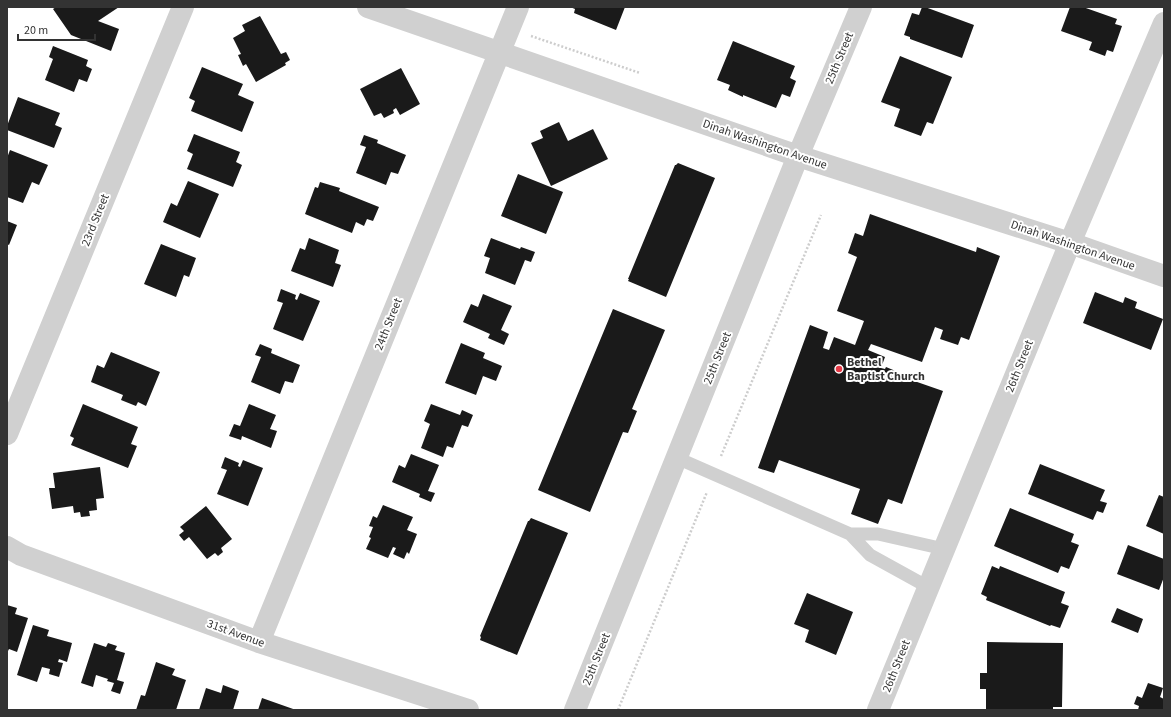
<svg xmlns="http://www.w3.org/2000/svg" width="1171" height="717" font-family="'Source Sans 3',sans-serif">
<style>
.building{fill:#1a1a1a}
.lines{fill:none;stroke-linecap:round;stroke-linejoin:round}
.path{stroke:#cdcdcd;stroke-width:2.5;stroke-dasharray:2 2;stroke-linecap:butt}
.lane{stroke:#d0d0d0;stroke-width:13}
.street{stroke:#d0d0d0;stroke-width:22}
.poi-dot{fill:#e63946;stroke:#fff;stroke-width:1.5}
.labels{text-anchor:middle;stroke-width:4;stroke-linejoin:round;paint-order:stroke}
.street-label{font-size:12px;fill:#333;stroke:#fff}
.poi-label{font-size:12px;font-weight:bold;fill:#333;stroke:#fff;text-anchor:start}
</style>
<rect width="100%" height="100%" fill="#fff"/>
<path class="building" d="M56 7H119L98 21 119 29 111 51 71 35 53 9Z
M570 7H625L616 30 574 13 575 9Z
M922 7H925L974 25 962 58 910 39V37L904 35 912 13 919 15Z
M1070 7H1083L1117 19 1115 24 1122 26 1113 52 1107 50 1105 56 1089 50 1092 42 1061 31Z
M260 16 281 54 286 52 290 60 285 63 286 65 256 82 246 64 243 66 238 55 241 54 233 38 245 31 242 25Z
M733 41 795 66 790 78 796 81 790 97 782 94 776 108 743 95V97L728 90 730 85 717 80Z
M53 46 88 60 86 66 92 69 87 82 79 79 74 92 45 80 53 59 49 57Z
M900 56 952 77 933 124 927 122 921 136 894 126 900 109 881 102Z
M202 67 243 84 238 95 254 102 242 132 191 111 195 101 189 98Z
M401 68 420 104 400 115 396 108 393 110 394 113 384 118 381 113 374 116 360 89Z
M18 97 60 113 55 125 62 128 54 148 7 130V126Z
M559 122 568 141 593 129 608 159 551 186 531 143 543 138 540 131Z
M194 134 240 152 236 162 242 165 233 187 187 169 193 154 187 151Z
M364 135 378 140 377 143 406 155 398 174 391 172 386 185 356 173 366 147 360 145Z
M10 150 48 165 39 185 32 182 23 203 7 197V158Z
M678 163 715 178 666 297 628 281 629 279H628L675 165H676Z
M518 174 563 192 546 234 501 216Z
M188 181 219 194 200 238 163 222 171 203 177 206Z
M320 182 340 188 339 191 379 207 373 221 367 219 364 226 356 222 352 233 305 214 315 187 318 188Z
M870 214 976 252 977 247 1000 256 969 340 961 337 958 345 940 339 943 330 935 327 922 362 871 344 868 350 885 357 881 368 885 369 886 367 898 372 897 375 943 391 902 504 888 499 878 524 851 514 860 489 779 460 774 473 758 468 810 325 828 332 823 348 829 350 834 337 855 345 864 321 837 311 857 257 848 253 855 233 863 236Z
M7 221 17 225 9 245 7 244Z
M309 238 339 250 335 263 341 265 333 287 291 271 300 248 305 250Z
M491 238 520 249 521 247 535 252 531 262 525 260 515 285 485 273 490 258 484 256Z
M161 244 196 258 189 277 184 275 176 297 144 284Z
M281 289 296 295 295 299 297 300 300 293 320 301 303 341 273 329 283 303 277 301Z
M1095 292 1123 303 1125 297 1137 302 1135 308 1163 319 1151 350 1083 323Z
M483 294 512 306 501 330 509 334 504 345 488 338 490 334 463 322 471 304 478 307Z
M613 309 665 330 632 409 637 411 628 433 623 432 590 512 538 490Z
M461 343 485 353 483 358 502 366 496 381 483 376 476 395 445 383Z
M260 344 272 349 271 353 300 365 293 383 285 381 280 394 251 382 261 357 255 355Z
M111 352 160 372 146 406 138 402 136 406 121 400 123 395 91 382 97 365 104 368Z
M83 404 138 427 131 444 137 446 128 468 71 445 74 438 70 436Z
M249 404 276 415 270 429 277 431 271 448 242 436 241 440 229 436 234 424 240 426Z
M431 404 460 415 462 410 473 415 468 427 462 425 453 448 447 446 443 457 421 448 430 424 424 421Z
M411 454 439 465 428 491 435 493 431 502 419 497 420 494 392 482 399 465 405 468Z
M225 457 239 463 238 466 240 467 243 460 263 468 248 506 217 494 227 470 221 468Z
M1040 464 1105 490 1100 501 1107 503 1103 513 1097 511 1093 520 1028 494Z
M100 467 104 498 96 499 97 510 89 511 90 516 81 517 80 512 74 513 73 506 52 509 49 488H55L53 473Z
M1159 495 1164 497V534L1146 526Z
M383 505 413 517 407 530 417 534 409 554 407 552 404 559 393 554 396 548 393 547 388 558 366 549 371 538 369 537 373 527 369 526 373 516 377 518Z
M206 506 232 539 221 548 223 552 218 556 215 553 207 559 189 537 184 541 179 535 184 531 180 527Z
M1010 508 1074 534 1071 542 1079 545 1069 569 1061 566 1058 573 994 546Z
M531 518 568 533 517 655 480 640 481 637 480 636 528 521H529Z
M1128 545 1164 559V577L1159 590 1117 574Z
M992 566 999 569 1000 566 1065 592 1061 603 1069 606 1060 628 1051 625 1050 626 986 600 987 597 981 594Z
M807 593 853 612 836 655 805 642 809 630 794 624Z
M7 605 17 608 15 614 28 618 17 652 9 649 7 653Z
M1117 608 1143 619 1138 633 1111 622Z
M33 625 49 630 47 636 72 643 67 662 59 659 58 662 63 663 59 677 49 674 50 669 42 667 37 682 17 675Z
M987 642 1063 643 1062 707H1053V710H986V689H980V673H987Z
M94 643 106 647 108 643 117 646 115 650 125 653 117 680 124 682 120 694 111 691 114 683 107 681 108 679 96 675 93 687 81 683Z
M156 662 175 669 172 675 186 680 176 710H136L141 695 145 696Z
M1148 683 1163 688 1160 697 1164 699V710H1138L1139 706 1134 704 1137 696 1142 698Z
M223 685 239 691 233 710H199L206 688 221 693Z
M262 698 296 710H258Z"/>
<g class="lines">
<path class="path" d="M531 36 640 73
M721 456 821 215
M618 710 707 492"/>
<path class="lane" d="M677 458 850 534
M928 587 870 555 850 534H878L944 549"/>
<path class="street" d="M368 7 798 156 1070 243 1164 276
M7 434 183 7
M7 547 21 555 259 642 468 710
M259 642 518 7
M575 710 798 156 861 7
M878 710 1070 243 1164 23"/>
</g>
<circle class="poi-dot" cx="839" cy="369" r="4"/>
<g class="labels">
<g class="street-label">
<text transform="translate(839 58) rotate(-67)" y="4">25th Street</text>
<text transform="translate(765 144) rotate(19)" y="4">Dinah Washington Avenue</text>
<text transform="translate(95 220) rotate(-68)" y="4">23rd Street</text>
<text transform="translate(1073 245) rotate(19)" y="4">Dinah Washington Avenue</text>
<text transform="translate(388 324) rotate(-68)" y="4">24th Street</text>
<text transform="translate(717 358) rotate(-68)" y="4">25th Street</text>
<text transform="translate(1019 366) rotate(-68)" y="4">26th Street</text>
<text transform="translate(236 633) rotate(20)" y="4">31st Avenue</text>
<text transform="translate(596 659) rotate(-68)" y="4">25th Street</text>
<text transform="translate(896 666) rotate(-68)" y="4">26th Street</text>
</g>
<g class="poi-label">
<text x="847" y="366">Bethel<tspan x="847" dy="14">Baptist Church</tspan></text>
</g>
</g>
<rect width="1171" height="717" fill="none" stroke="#333333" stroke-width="16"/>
<path d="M18 34v6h77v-6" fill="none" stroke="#333333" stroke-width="2"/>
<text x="24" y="34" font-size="12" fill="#333333" stroke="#ffffff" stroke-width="3" paint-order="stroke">20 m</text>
</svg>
